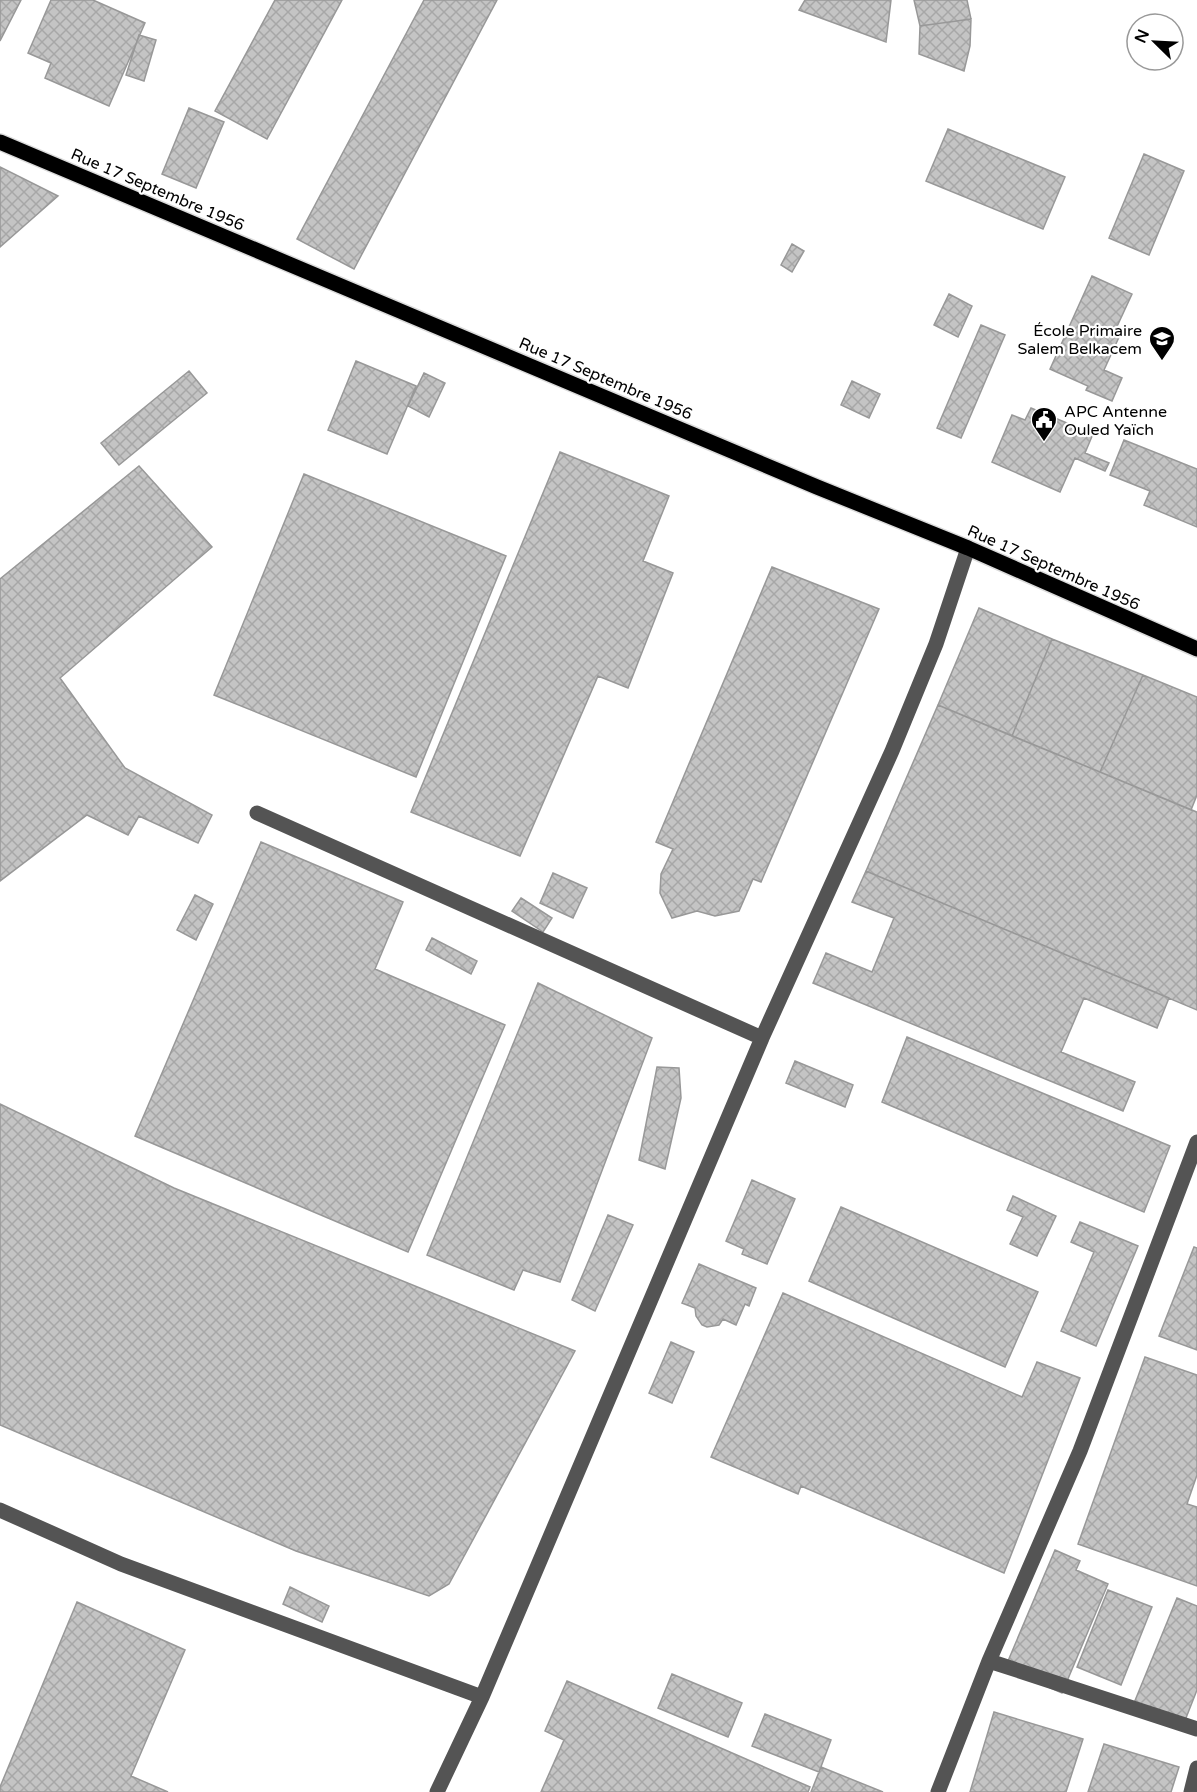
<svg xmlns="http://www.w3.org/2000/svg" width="1197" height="1792" font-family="'Varela Round',sans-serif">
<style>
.building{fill:url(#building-cross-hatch);stroke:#989898;stroke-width:1.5}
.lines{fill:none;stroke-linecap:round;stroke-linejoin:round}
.major-casing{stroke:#dbdbdb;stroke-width:18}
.minor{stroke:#545454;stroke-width:15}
.major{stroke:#000;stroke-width:15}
.labels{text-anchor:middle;stroke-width:4.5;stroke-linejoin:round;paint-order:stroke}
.street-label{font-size:16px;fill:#000;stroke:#fff}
.poi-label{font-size:16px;fill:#000;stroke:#fff;text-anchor:end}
</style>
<defs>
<pattern id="building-cross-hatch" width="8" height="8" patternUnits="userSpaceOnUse" patternTransform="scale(1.5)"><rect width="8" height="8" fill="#c4c4c4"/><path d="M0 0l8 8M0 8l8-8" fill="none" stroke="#a7a7a7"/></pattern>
</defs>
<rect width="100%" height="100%" fill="#fff"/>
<path class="building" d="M0 0H21L0 41Z
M51 0H93L145 23 109 106 45 78 51 63 28 53Z
M275 0H342L267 139 215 111Z
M424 0H497L354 269 297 239Z
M805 0H891L886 42 799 10Z
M914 0H967L971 19 920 26Z
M971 19 970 46 964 71 919 54 920 26Z
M139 35 156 40 144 81 126 75Z
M189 108 224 122 196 188 162 174Z
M948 129 1065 177 1043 229 926 181Z
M1144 154 1184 171 1149 255 1109 238Z
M0 167 58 196 0 247Z
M792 244 804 251 792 272 781 265Z
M1092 276 1132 294 1114 333 1120 335 1104 370 1122 378 1112 401 1086 390 1088 386 1050 369Z
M949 294 972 306 958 337 934 325Z
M981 325 1005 335 961 438 937 428Z
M356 361 416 386 387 454 328 430Z
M189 371 207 393 119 465 101 443Z
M424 373 445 383 429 417 408 406Z
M852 381 880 394 869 418 841 405Z
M1031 408 1093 434 1085 453 1109 463 1105 471 1075 458 1060 492 992 462 1012 415 1025 420Z
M1124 440 1197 469V527L1144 505 1150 491 1110 475Z
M560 452 669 496 643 561 673 573 628 688 598 676 520 856 411 812Z
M139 466 212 547 60 678 125 768 212 815 198 843 139 816 128 835 87 815 0 881V579Z
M304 474 506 556 416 777 214 695Z
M772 567 879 609 761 882 753 879 739 911 715 916 697 911 672 918 660 893 661 874 673 849 656 842Z
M979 608 1052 639 1012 736 938 705Z
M1052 639 1143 675 1100 772 1012 736Z
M1143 675 1197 697V795L1191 810 1100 772Z
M938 705 1197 812V1010L866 871Z
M261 842 403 902 375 969 505 1025 408 1252 135 1136Z
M866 871 1169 998 1157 1028 1084 998 1061 1052 1135 1082 1123 1111 813 983 826 953 872 972 894 918 852 902Z
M553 873 587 888 573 918 540 903Z
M195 895 213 904 196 940 177 930Z
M521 898 552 918 543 932 512 911Z
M432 938 477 961 471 974 426 950Z
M538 983 652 1038 560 1282 523 1270 514 1290 427 1255Z
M907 1037 1170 1146 1144 1212 882 1102Z
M795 1061 853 1085 845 1107 786 1083Z
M657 1067 679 1068 681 1098 665 1169 639 1160Z
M0 1104 174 1188 575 1351 449 1584 429 1596 296 1551 0 1425Z
M752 1180 795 1199 767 1264 742 1254 744 1249 726 1241Z
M1013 1196 1056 1216 1037 1256 1010 1244 1023 1217 1007 1210Z
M841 1207 1038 1292 1005 1367 809 1281Z
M608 1215 633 1225 595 1311 572 1300Z
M1080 1222 1138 1246 1096 1346 1061 1331 1094 1252 1071 1242Z
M1194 1247 1197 1248V1350L1159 1336Z
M699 1264 756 1288 749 1306 745 1304 736 1325 723 1319 719 1325 707 1327 702 1325 696 1316 695 1308 682 1303Z
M783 1293 1022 1397 1037 1362 1080 1378 1004 1573 801 1486 798 1494 711 1457Z
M671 1342 694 1352 672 1403 649 1393Z
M1145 1357 1197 1375V1475L1187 1504 1197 1507V1586L1078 1544Z
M1055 1550 1080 1561 1076 1570 1108 1584 1062 1693 1005 1668Z
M290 1587 329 1606 322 1622 283 1604Z
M1108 1590 1152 1607 1121 1685 1077 1667Z
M1177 1598 1197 1606V1690L1184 1723 1134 1703Z
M77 1602 185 1650 131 1776 168 1792H0V1787Z
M672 1674 742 1703 728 1737 658 1708Z
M567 1681 810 1787 808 1792H541L564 1740 545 1731Z
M994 1712 1083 1739 1066 1792H970Z
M765 1714 831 1740 819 1772 752 1746Z
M1104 1744 1179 1767 1171 1792H1088Z
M821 1767 883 1792H811Z"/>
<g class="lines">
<defs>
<path id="major" d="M0 142 817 487 968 548 1197 649"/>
</defs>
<use href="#major" class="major-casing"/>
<path class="minor" d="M257 813 762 1038
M0 1510 121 1564 482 1697
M989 1661 1197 1729
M437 1792 482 1697 762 1038 892 751 936 644 968 548
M938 1792 989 1661 1080 1451 1197 1142
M1191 1792 1197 1768"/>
<use href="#major" class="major"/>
</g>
<defs>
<symbol id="school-pin" viewBox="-11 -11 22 30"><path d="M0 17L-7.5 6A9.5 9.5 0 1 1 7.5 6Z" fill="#000" stroke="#fff"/><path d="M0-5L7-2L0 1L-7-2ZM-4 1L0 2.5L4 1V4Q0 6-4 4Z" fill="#fff"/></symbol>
<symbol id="civic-pin" viewBox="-11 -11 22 30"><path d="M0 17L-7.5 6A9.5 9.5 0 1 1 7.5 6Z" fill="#000" stroke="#fff"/><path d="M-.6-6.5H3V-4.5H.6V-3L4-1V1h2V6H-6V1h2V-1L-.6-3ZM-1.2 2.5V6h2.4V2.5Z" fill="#fff"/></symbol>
</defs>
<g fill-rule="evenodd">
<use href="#school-pin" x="1147" y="324" width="30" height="40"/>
<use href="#civic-pin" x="1029" y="405" width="30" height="40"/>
</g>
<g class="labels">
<g class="street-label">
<text transform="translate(158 189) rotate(23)" y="6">Rue 17 Septembre 1956</text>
<text transform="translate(606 378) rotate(23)" y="6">Rue 17 Septembre 1956</text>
<text transform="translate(1054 567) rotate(24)" y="6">Rue 17 Septembre 1956</text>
</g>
<g class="poi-label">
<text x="1142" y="336">École Primaire<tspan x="1142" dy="18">Salem Belkacem</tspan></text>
<text x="1064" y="417" text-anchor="start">APC Antenne<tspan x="1064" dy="18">Ouled Yaïch</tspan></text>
</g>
</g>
<g transform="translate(1155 42) rotate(294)"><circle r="28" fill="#ffffff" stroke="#999999" stroke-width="1.5"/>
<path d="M0-4.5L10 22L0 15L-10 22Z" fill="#000000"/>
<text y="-9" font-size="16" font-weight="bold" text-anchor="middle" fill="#000000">N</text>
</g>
</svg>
